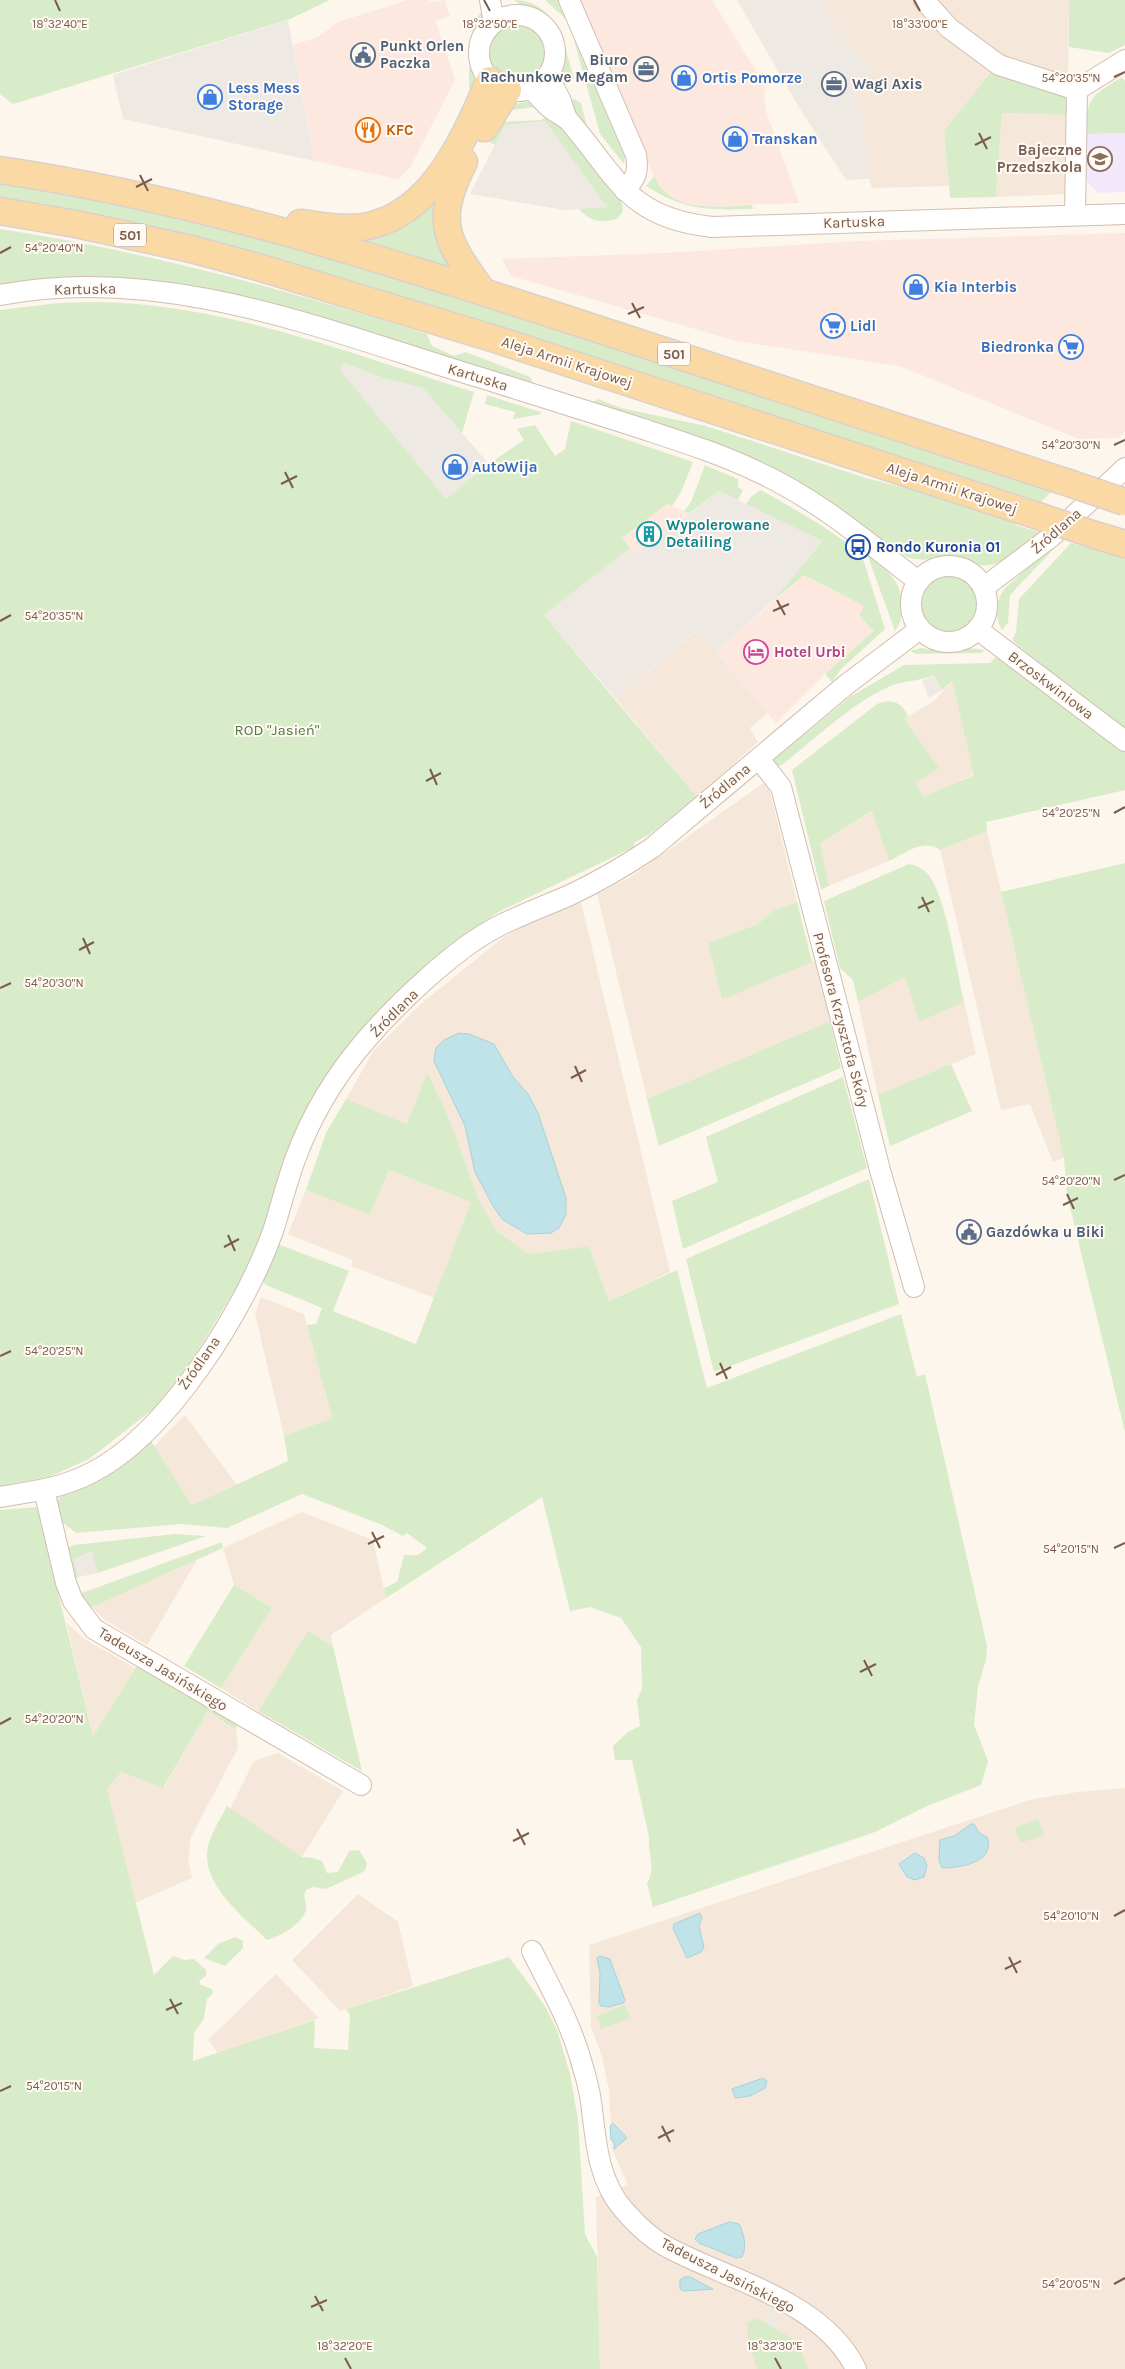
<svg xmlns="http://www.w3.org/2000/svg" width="1125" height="2369" font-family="Karla,sans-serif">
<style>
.residential{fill:#f5e8da}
.commercial{fill:#fde8e0}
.industrial{fill:#efe9e4}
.education{fill:#f3e8fa}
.green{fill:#d8ecc9}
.water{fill:#bfe3e8;stroke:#a5d3da}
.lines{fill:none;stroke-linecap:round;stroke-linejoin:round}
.minor-casing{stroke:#d1beb0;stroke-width:22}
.major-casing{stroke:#dad1cd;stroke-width:29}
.minor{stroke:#fff;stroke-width:20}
.major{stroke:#fbd9a5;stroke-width:26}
.major-bridge-casing{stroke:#dad1cd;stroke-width:29;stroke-linecap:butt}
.major-bridge{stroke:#fbd9a5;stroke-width:26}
.ticks{fill:none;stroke:#7a5c4d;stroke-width:2}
.labels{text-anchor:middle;stroke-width:4;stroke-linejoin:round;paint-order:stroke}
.shield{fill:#fffaf3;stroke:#a28b7f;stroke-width:1}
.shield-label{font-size:14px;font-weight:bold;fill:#7a5c4d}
.service-label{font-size:15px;font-weight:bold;fill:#4e5e75;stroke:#fffaf3;text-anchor:start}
.shop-label{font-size:15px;font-weight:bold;fill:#366cbe;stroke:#fffaf3;text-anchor:start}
.food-label{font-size:15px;font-weight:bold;fill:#c56008;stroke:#fffaf3;text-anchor:start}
.education-label{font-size:15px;font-weight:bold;fill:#785e54;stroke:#fffaf3;text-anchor:end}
.street-label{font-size:15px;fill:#7a5c4d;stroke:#fffaf3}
.culture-label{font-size:15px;font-weight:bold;fill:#0d838f;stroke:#fffaf3;text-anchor:start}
.transit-label{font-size:15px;font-weight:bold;fill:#164399;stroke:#fffaf3;text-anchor:start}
.hotel-label{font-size:15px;font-weight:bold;fill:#b23c85;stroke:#fffaf3;text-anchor:start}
.park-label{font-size:15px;fill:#537a41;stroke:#fffaf3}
.ticks-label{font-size:12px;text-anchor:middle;fill:#7a5c4d;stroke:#fffaf3;stroke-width:4;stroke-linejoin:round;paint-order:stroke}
</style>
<rect width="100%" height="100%" fill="#fdf6ec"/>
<path class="residential" d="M820 0H915L993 69 944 131 949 186 872 188 869 179 864 130 855 95 871 70 831 21Z
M932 0H1069L1068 81 1004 59 953 23Z
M1002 113 1068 115 1067 194 996 197Z
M697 630 768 713 750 728 758 742 697 797 616 699Z
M952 681 974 774 923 798 916 783 904 719 934 701Z
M762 784H768L797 902 773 911 758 924 708 943 722 1000 816 960 830 1021 647 1099 597 894 629 878Z
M873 811 889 861 829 886 820 843Z
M987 831 1064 1158 1053 1162 1030 1104 1001 1110 940 850Z
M581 902 670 1272 609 1301 589 1246 529 1254 498 1232 480 1203 448 1116 427 1072 407 1124 346 1099 374 1050 421 1004 501 939 524 926 523 921Z
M905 977 919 1022 964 1002 976 1054 878 1095 858 1002Z
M389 1170 471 1202 434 1298 351 1266 353 1260 288 1234 306 1190 370 1215Z
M261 1297 304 1314 332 1418 284 1436 255 1314Z
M185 1415 237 1485 192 1505 154 1446Z
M302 1512 373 1540 386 1598 331 1635 333 1646 308 1631 258 1711 221 1688 272 1608 234 1585 223 1548Z
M197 1560 147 1645 105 1620 92 1607Z
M66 1622 83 1638 135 1668 93 1736Z
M208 1711 236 1730 238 1748 191 1837 188 1859 192 1878 135 1903 107 1789 121 1772 164 1788Z
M278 1753 343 1791 302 1857 230 1809 254 1761Z
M1125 1788V2369H600L596 2197 628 2185 612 2149 609 2091 602 2056 591 2028 589 1945 1033 1799 1078 1792Z
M358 1894 398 1922 413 1986 340 2011 292 1960Z
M276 1974 319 2018 218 2053 208 2040Z"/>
<path class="commercial" d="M407 0H429L430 2 445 0 450 16 436 21 455 80 410 168 398 179 314 161 293 45 318 37 338 22Z
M579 0H712L765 85V108L799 203 696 207 672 200 655 180Z
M1125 233V432L1118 438 1079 439 899 366 737 341 511 276 502 259 665 253 857 241Z
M667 504 689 513 636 555 622 538Z
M804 575 864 606 874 632 825 674 776 723 716 652Z"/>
<path class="industrial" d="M737 0H820L831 21 871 70 855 95 864 130 869 179 846 180 800 109Z
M288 20 314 161 123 119 113 75Z
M545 121 608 208 564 210 470 194 505 125Z
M344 363 386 379 423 388 489 464 446 500 340 371Z
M719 491 824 541 773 601 716 652 696 630 616 699 544 615 630 548 636 554Z
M935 675 942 690 929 698 922 681Z
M93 1551 98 1573 78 1577 74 1559Z
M769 2312 778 2317 773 2328 763 2323Z"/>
<path class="education" d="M1125 133V192L1098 193 1086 181V134Z"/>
<path class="green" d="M0 0H330L290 19 13 104 0 94Z
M514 0C556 0 565 46 574 78L560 88C554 64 571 39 547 19 537 10 523 9 514 0Z
M545 0H559L567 20Z
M1069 0H1125V45L1109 53 1069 47Z
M483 11 484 20 471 47 474 20Z
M488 52a29 29 0 1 1 58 0a29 29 0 1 1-58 0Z
M574 40 625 156 624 164 600 134Z
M469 67 479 76 477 92 469 89Z
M993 69 1067 94 1068 115 1002 113 996 197 950 198 944 131Z
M1122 77 1125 81V133L1086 134C1087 95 1091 97 1122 77Z
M575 99 581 103 589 134 568 102Z
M523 102H531L535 107 512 110 504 108Z
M550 115 622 203 623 211 618 218C601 224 591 222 579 209L607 207 545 121 505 125 495 145 484 138 500 122 541 120Z
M654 176C672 215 717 206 752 205L753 209C708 210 685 211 646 186Z
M0 179 214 223 383 270 1055 488 1038 505 0 204Z
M443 191 459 272 347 237Z
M0 229C145 251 287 290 427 334L432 346 454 356 466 352 530 377 534 384 592 402 598 399 621 408 706 426 866 478 968 504 1017 520 1015 525 1042 533C1024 546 1002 569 978 565 968 564 960 558 949 557 932 557 925 563 907 557L818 496 272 306C232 295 191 284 149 281 99 277 49 283 0 287Z
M97 302C227 304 351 354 474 392L462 433 423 388 386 379 344 363 340 370 446 499 489 464 524 440 517 429 535 425 555 456 565 449 571 421 693 462 681 492 672 506 667 504 622 538 630 548 544 615 697 797 650 834 635 842 634 847 500 911 455 942 358 1036 247 1270 191 1362 156 1407 89 1459 42 1480 0 1486V310L58 303Z
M487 395 540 412 542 414 513 419 515 412 485 404Z
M705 465 738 479V487L743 490 738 500 719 491 689 513 684 511 691 502Z
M760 490C785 504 852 539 864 562L885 629 841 669 832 682 825 674 874 631 859 615 864 606 804 575 773 601 823 541 746 504 751 497Z
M1060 539 1062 540 1010 595 1008 623 1002 630C994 616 995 603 1004 589Z
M1071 543 1125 558V732L1060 683 1012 640 1016 632 1019 599Z
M867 554C886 571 901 578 902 605 902 615 901 623 895 631Z
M917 604a32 32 0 1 1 64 0a32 32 0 1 1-64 0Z
M921 648 948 652 969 648 985 650 981 653 916 654 910 651Z
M996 657 1125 748V790L986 822 987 831 940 850C923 838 906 853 889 861L872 811 820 843 829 886 821 890 792 770 877 704C891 698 902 702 908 716L904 719 939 768 916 783 923 797 974 775 952 681 942 690 934 675C919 682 902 680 886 688 850 705 815 739 783 764L777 767 772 761 850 697 904 665 990 663Z
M1125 863V1432L1067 1195 1064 1158 1001 892Z
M909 864C918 866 926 870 931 878 948 907 956 968 964 1002L919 1022 905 977 858 1002 853 980 840 968 824 901Z
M797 902 812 962 722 1000 708 943 758 924 773 911Z
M830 1021 841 1068 659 1146 647 1099Z
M951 1064 972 1111 890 1146 878 1095Z
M427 1072 448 1116 480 1203 498 1232 529 1254 589 1246 609 1301 677 1270 707 1388 901 1314 917 1377 925 1374 987 1646 986 1660 978 1686 974 1725 988 1761 981 1785 927 1806 875 1832 653 1907 647 1883C657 1867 647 1854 649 1837L632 1760H615L613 1746 628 1732 640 1726 637 1700 642 1689 641 1647 621 1618 590 1607 570 1611 542 1497 386 1598 384 1588 397 1582 404 1555H418L427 1548 407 1533 403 1536 380 1524 302 1494 227 1528 181 1524 76 1533 57 1518 56 1502 60 1497 149 1438 192 1505 288 1461 284 1436 332 1418 307 1325 316 1324 322 1308 266 1285 262 1281 277 1247 280 1245 349 1271 333 1311 416 1344 471 1202 389 1170 370 1215 306 1190 326 1133 346 1099 407 1124Z
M843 1077 867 1168 683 1249 672 1201 718 1182 706 1137Z
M869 1179 899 1304 714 1372 686 1259Z
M37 1507 93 1736 139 1662 238 1721 236 1730 208 1711 163 1788 121 1772 107 1789 154 1975 173 1956 185 1960 194 1959 206 1970V1976L199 1981 201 1985 212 1989 213 1993 207 1999 204 2019 194 2033 193 2061 315 2020 314 2048 348 2050 350 2015 346 2009 509 1957 545 2006 557 2030 570 2074 578 2120 585 2234 597 2257 600 2369H0V1510Z
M175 1534 206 1536 98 1573 92 1551 74 1559 78 1577 73 1580 67 1548 74 1545Z
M222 1542 223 1548 88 1609 79 1594Z
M234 1585 272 1608 221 1688 184 1666Z
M308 1631 333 1646 362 1771 258 1711Z
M227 1806 302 1857 313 1858 322 1861 327 1873 338 1872 349 1851 359 1850 367 1863 365 1871 326 1889 313 1887 306 1890C302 1897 307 1901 306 1909 304 1923 279 1937 267 1940 245 1918 205 1888 207 1853 208 1837 220 1820 227 1806Z
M1038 1819 1044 1835 1020 1843 1015 1828Z
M235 1937 243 1941V1948L225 1966 204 1958 218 1944Z
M625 2005 630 2018 601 2029 597 2016Z
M757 2318 793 2339 795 2349 791 2353 801 2350 808 2369H757L748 2340 747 2323Z"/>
<path class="water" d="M459 1033 469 1034 494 1044 513 1077 528 1094 538 1113 566 1198V1214L559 1228 551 1233 527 1234 503 1220 493 1206 475 1172 465 1126 434 1061 436 1048 444 1040Z
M971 1824H974L979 1833 987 1837C996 1862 961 1868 942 1868L939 1860 940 1840 954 1836Z
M915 1853 924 1858 927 1866 924 1877 915 1880 907 1877 899 1864Z
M700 1913 702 1918 699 1926 704 1947 701 1952 687 1958 673 1928 674 1924Z
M600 1956 610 1959 625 2000 623 2003 609 2007 601 2006 599 2003 600 1973 597 1958Z
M763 2078 767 2081 765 2088 750 2096 735 2098 732 2089Z
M613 2123 627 2138 614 2149 615 2144 611 2140 610 2126Z
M729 2222 739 2224C744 2233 747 2247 742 2257L736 2258 699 2243 695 2239 698 2234Z
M684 2277H690L713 2289 684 2291 680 2289V2280Z"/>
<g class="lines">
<defs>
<path id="minor" d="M490 0 494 23
M569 0 636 155C639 172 636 177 625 191
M924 0 949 28 999 65 1077 90
M479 53a38 38 0 1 1 76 0a38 38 0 1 1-76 0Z
M548 76 560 99 567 119
M531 89C538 95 543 102 550 108 556 113 564 116 569 121 618 178 628 218 712 227L1125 214
M1077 90 1125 60
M1075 215 1077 90
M0 295C166 263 329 332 485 379 534 394 582 410 631 425 673 439 716 452 756 471 816 498 866 541 918 581
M911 604a38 38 0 1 1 76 0a38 38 0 1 1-76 0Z
M983 588 1051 537 1125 468
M977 629 1125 741
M759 759 781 787 880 1170 914 1287
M44 1490 66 1583 73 1601 94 1629 361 1785
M0 1497C31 1492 61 1488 89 1474 166 1437 245 1310 273 1231 281 1206 287 1181 296 1157 312 1114 336 1075 365 1041 397 1004 454 949 497 927 520 915 544 906 568 896 598 882 625 866 652 848L847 684 920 629
M532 1951C549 1985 568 2018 579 2054 584 2070 589 2086 591 2102 596 2139 597 2179 623 2209 636 2224 651 2239 669 2248 731 2281 823 2301 856 2369"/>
<path id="major" d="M484 128 508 90
M464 162C433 223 446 240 483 292
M0 170C198 199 389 261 579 323 742 376 905 430 1069 483
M0 211 76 224 191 249 258 267 498 340 1041 517
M300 223C316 225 332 228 349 228 428 227 463 141 490 80
M1095 535 1125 544"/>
</defs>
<use href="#minor" class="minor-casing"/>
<use href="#major" class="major-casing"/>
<use href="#minor" class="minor"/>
<use href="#major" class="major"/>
<defs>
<path id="major-bridge" d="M1069 483 1125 502
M1041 517 1095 535"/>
</defs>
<use href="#major-bridge" class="major-bridge-casing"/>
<use href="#major-bridge" class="major-bridge"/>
</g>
<path class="ticks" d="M55 0 60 11M484 0 490 11M914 0 920 11M1114 77 1125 72M979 133 987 149M975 145 991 137M140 175 148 191M136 187 152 179M0 253 11 247M632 303 640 318M628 314 644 307M1114 445 1125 440M285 472 293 488M281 484 297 476M777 600 785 615M773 611 789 604M0 621 11 615M430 769 437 785M426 781 441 773M1114 813 1125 807M922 897 929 912M918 908 934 901M83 938 90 954M79 950 94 942M0 988 11 983M575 1066 582 1082M571 1078 586 1070M1114 1180 1125 1175M1067 1194 1074 1209M1063 1205 1078 1198M228 1235 235 1251M224 1247 239 1239M0 1356 11 1351M720 1363 727 1379M716 1375 731 1367M372 1532 380 1548M368 1544 384 1536M1114 1548 1125 1543M864 1660 872 1676M860 1672 876 1664M0 1724 11 1718M517 1829 525 1845M513 1841 529 1833M1114 1916 1125 1910M1009 1957 1017 1973M1005 1969 1021 1961M170 1999 178 2014M166 2010 182 2003M0 2091 11 2086M662 2126 670 2142M658 2138 674 2130M1114 2284 1125 2278M315 2296 323 2311M311 2307 327 2300M345 2358 351 2369M775 2358 781 2369"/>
<defs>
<symbol id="civic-ring" viewBox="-11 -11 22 22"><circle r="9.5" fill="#fffaf3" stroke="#5c6f8a" stroke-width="1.5"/><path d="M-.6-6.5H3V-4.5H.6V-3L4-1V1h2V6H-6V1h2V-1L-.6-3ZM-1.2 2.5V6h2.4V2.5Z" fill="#5c6f8a"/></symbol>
<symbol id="office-ring" viewBox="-11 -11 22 22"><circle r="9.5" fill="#fffaf3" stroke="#5c6f8a" stroke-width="1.5"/><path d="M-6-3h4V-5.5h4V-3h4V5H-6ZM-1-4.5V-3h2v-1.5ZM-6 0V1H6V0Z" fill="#5c6f8a"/></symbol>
<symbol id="shop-ring" viewBox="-11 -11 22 22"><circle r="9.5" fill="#fffaf3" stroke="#3f7fe0" stroke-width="1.5"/><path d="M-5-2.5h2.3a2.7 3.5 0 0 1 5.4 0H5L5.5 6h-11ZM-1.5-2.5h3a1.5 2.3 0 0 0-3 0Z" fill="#3f7fe0"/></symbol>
<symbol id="restaurant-ring" viewBox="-11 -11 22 22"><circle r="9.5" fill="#fffaf3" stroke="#e8710a" stroke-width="1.5"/><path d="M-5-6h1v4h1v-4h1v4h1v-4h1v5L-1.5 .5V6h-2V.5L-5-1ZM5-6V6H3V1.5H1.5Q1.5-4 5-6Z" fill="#e8710a"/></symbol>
<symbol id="school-ring" viewBox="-11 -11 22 22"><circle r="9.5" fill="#fffaf3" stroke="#8d6e63" stroke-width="1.5"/><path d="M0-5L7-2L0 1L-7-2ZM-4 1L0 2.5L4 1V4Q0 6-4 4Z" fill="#8d6e63"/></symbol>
<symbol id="supermarket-ring" viewBox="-11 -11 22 22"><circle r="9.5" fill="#fffaf3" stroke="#3f7fe0" stroke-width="1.5"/><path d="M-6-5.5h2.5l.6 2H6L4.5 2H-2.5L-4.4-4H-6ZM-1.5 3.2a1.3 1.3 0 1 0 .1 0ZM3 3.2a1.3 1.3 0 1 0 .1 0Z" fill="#3f7fe0"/></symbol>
<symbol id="building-ring" viewBox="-11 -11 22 22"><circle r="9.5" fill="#fffaf3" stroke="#0f9aa8" stroke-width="1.5"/><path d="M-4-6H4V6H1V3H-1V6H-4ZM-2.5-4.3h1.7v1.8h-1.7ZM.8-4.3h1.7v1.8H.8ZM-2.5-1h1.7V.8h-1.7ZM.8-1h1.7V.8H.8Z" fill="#0f9aa8"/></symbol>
<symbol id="bus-ring" viewBox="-11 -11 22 22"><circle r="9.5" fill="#fffaf3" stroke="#1a4fb4" stroke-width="1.5"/><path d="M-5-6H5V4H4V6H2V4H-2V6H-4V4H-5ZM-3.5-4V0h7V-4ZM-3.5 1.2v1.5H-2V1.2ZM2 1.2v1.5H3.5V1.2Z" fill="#1a4fb4"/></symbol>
<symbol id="hotel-ring" viewBox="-11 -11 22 22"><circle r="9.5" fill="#fffaf3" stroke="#d1479c" stroke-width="1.5"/><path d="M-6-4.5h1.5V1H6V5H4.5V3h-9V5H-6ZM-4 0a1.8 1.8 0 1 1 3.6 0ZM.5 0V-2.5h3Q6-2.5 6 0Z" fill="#d1479c"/></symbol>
</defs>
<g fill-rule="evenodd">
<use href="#civic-ring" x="349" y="41" width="28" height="28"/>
<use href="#office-ring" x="632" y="55" width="28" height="28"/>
<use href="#shop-ring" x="670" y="64" width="28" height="28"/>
<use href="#office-ring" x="820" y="70" width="28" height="28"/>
<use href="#shop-ring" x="196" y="83" width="28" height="28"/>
<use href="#restaurant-ring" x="354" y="116" width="28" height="28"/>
<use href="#shop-ring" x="721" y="125" width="28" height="28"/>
<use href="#school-ring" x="1086" y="145" width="28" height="28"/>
<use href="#shop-ring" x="902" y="273" width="28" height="28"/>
<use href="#supermarket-ring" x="819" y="312" width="28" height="28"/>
<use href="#supermarket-ring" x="1057" y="333" width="28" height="28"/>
<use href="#shop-ring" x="441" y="453" width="28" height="28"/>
<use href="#building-ring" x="635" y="520" width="28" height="28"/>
<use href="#bus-ring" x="844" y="533" width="28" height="28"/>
<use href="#hotel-ring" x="742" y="638" width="28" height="28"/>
<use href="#civic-ring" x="955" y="1218" width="28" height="28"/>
</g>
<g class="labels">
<g class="shield">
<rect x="114" y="223.5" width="32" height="23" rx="4"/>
<rect x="658" y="342.5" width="32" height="23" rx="4"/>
</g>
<g class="shield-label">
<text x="130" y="240">501</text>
<text x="674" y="359">501</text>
</g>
<g class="service-label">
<text x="380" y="51">Punkt Orlen<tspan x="380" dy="17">Paczka</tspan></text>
<text x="628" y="65" text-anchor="end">Biuro<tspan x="628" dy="17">Rachunkowe Megam</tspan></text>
<text x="852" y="89">Wagi Axis</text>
<text x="986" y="1237">Gazdówka u Biki</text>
</g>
<g class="shop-label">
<text x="702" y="83">Ortis Pomorze</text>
<text x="228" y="93">Less Mess<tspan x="228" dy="17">Storage</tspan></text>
<text x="752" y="144">Transkan</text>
<text x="934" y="292">Kia Interbis</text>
<text x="850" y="331">Lidl</text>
<text x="1054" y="352" text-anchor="end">Biedronka</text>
<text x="472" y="472">AutoWija</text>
</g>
<g class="food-label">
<text x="386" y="135">KFC</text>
</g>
<g class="education-label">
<text x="1082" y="155">Bajeczne<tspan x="1082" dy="17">Przedszkola</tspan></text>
</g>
<g class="street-label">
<text transform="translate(854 222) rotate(-2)" y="5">Kartuska</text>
<text transform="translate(85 289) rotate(-1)" y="5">Kartuska</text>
<text transform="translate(567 362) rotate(18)" y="5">Aleja Armii Krajowej</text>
<text transform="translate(478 377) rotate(17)" y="5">Kartuska</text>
<text transform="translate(952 488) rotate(18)" y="5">Aleja Armii Krajowej</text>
<text transform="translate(1056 531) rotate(-41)" y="5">Źródlana</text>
<text transform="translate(1051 685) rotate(37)" y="5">Brzoskwiniowa</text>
<text transform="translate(725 786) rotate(-40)" y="5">Źródlana</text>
<text transform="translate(394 1013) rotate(-45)" y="5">Źródlana</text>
<text transform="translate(841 1020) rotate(75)" y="5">Profesora Krzysztofa Skóry</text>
<text transform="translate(199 1363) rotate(-55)" y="5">Źródlana</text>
<text transform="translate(163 1669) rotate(31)" y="5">Tadeusza Jasińskiego</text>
<text transform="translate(728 2275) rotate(27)" y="5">Tadeusza Jasińskiego</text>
</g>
<g class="culture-label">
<text x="666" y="530">Wypolerowane<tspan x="666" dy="17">Detailing</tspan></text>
</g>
<g class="transit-label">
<text x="876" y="552">Rondo Kuronia 01</text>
</g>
<g class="hotel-label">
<text x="774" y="657">Hotel Urbi</text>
</g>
<g class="park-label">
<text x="277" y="735">ROD "Jasień"</text>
</g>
</g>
<g class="ticks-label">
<text x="60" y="28">18°32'40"E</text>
<text x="490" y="28">18°32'50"E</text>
<text x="920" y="28">18°33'00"E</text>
<text x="1071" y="82">54°20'35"N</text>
<text x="54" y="252">54°20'40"N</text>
<text x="1071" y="449">54°20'30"N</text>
<text x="54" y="620">54°20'35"N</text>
<text x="1071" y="817">54°20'25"N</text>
<text x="54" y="987">54°20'30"N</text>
<text x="1071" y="1185">54°20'20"N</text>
<text x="54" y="1355">54°20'25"N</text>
<text x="1071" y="1553">54°20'15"N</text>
<text x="54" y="1723">54°20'20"N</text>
<text x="1071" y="1920">54°20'10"N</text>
<text x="54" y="2090">54°20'15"N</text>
<text x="1071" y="2288">54°20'05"N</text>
<text x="345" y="2350">18°32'20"E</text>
<text x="775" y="2350">18°32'30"E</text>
</g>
</svg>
